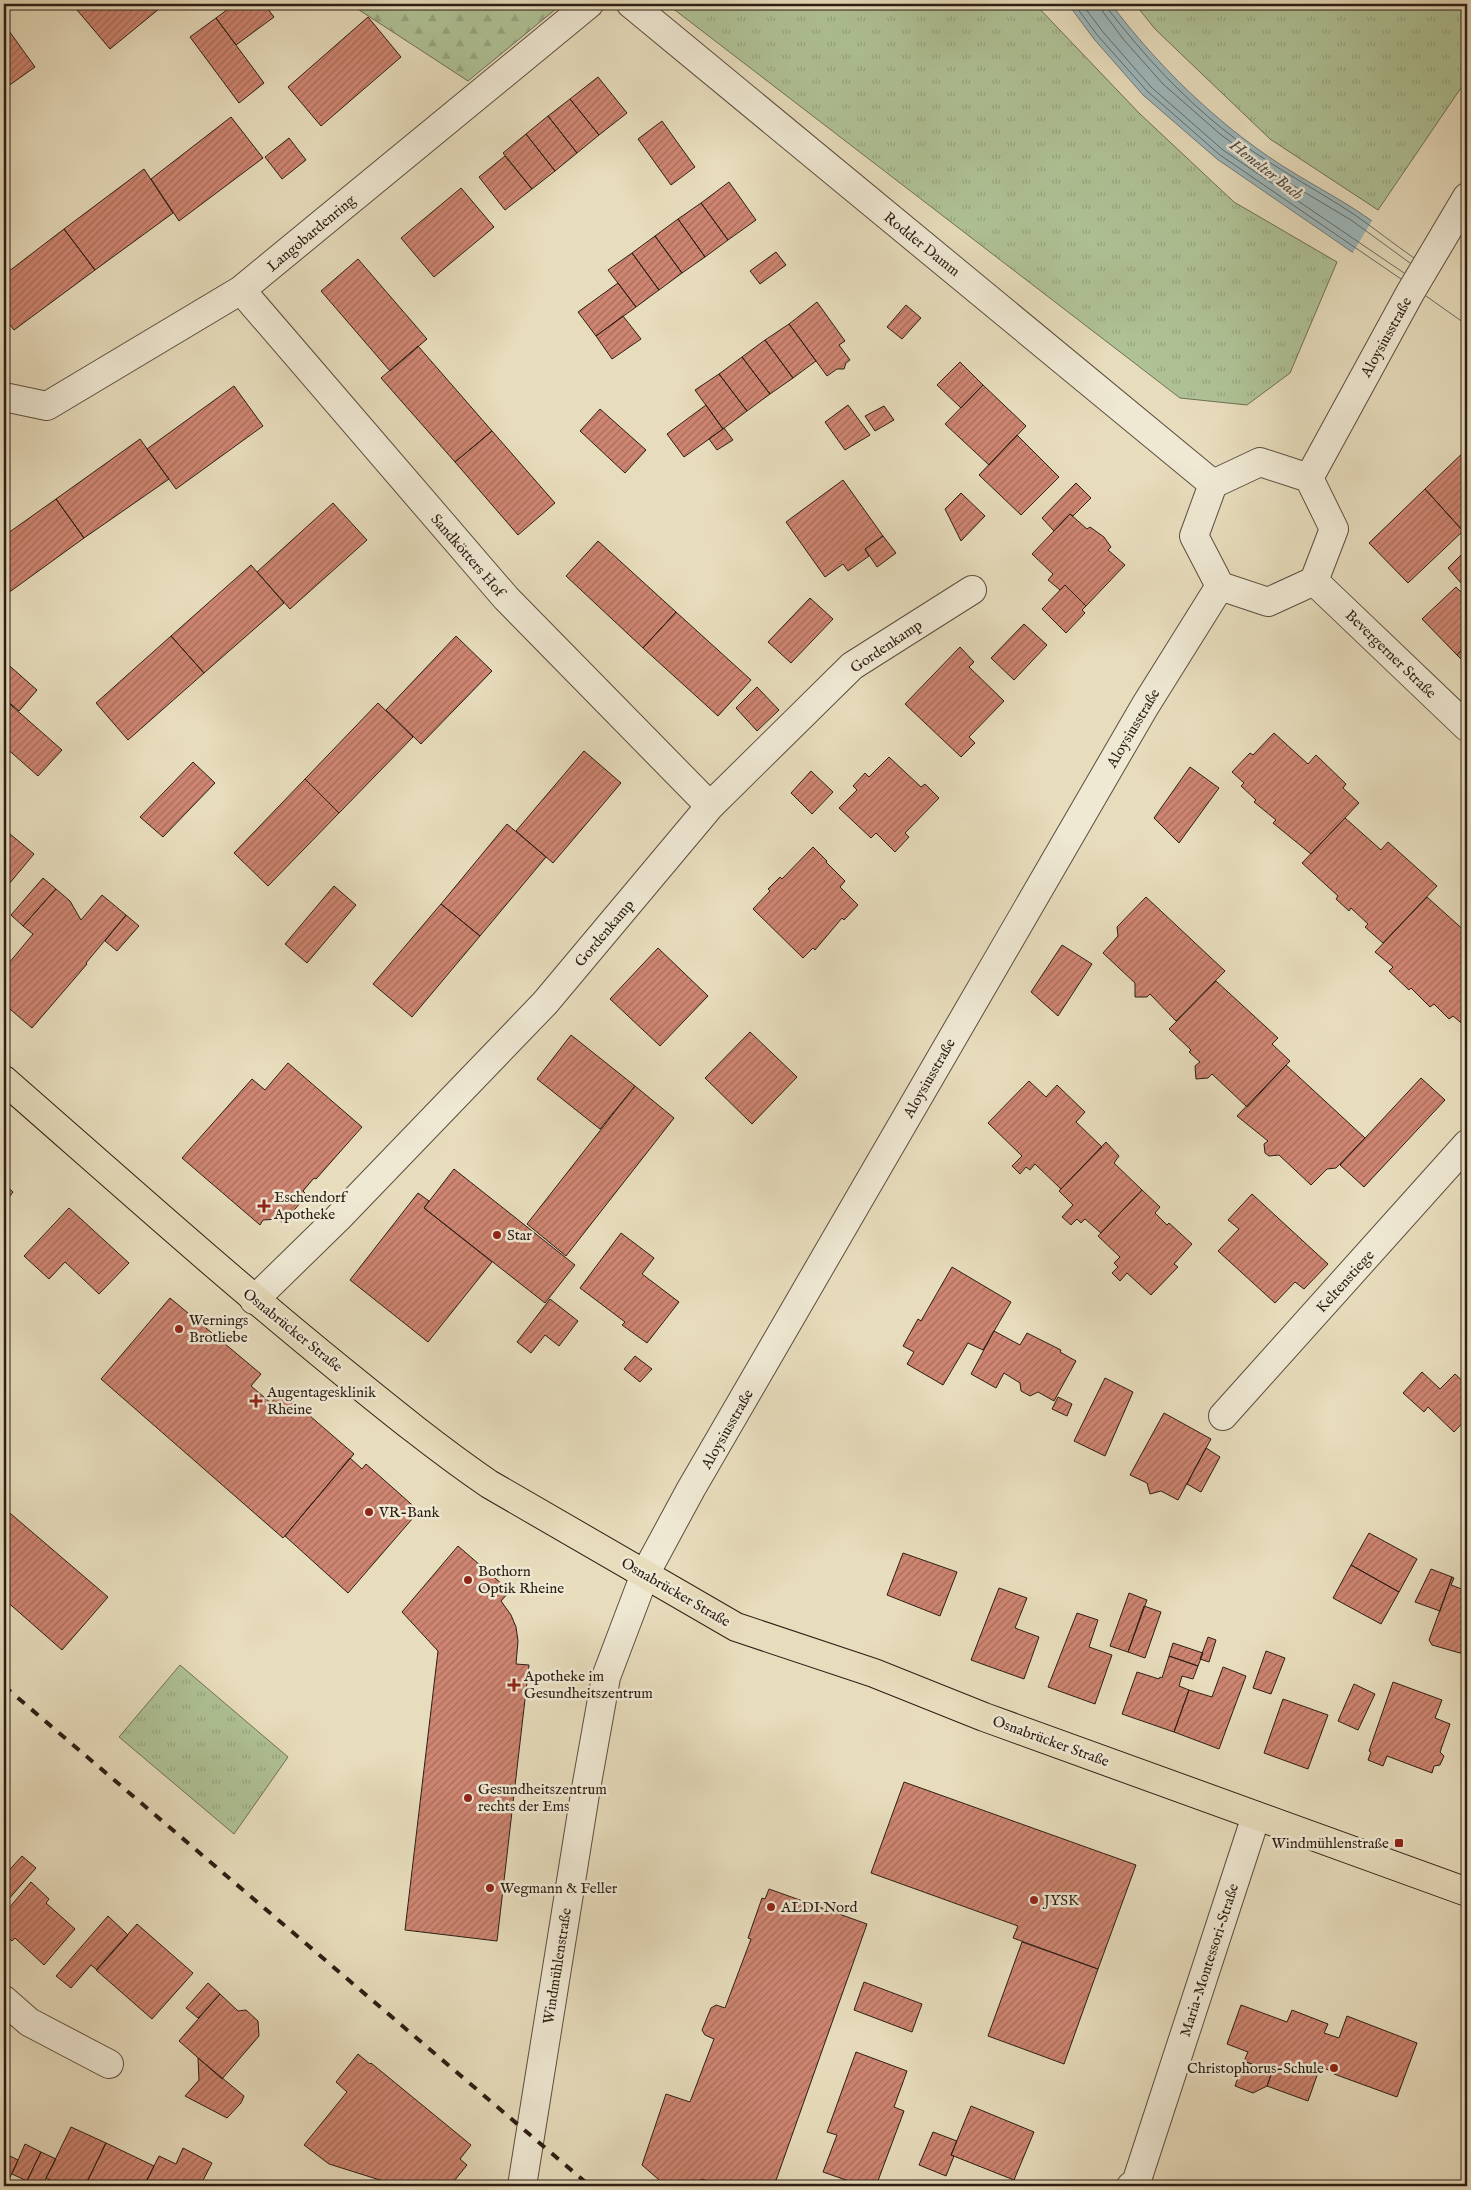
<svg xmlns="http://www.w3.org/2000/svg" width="1471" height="2190" font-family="'IM FELL English',serif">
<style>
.grass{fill:url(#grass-tufts);stroke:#6e7055}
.forest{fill:url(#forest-firs);stroke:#6e7055}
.water{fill:#9db8bc;stroke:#707a79}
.pier{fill:#e7dcbc}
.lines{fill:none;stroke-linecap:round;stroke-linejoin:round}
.shore{stroke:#646b68;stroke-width:1}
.building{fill:url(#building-hatch);stroke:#2c1e14}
.minor-casing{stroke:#5b4e3e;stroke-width:30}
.major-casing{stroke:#2c1e14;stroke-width:30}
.minor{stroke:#efe8d3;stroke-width:28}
.major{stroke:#e7dcbc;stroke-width:28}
.rail{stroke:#2c1e14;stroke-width:4;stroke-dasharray:9 9;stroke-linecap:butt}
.poi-dot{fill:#8f2418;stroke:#efe8d3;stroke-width:2}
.labels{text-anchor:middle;stroke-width:5;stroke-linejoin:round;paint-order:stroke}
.street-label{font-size:15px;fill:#2c1e14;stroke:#efe8d3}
.poi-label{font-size:15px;fill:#2c1e14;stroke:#efe8d3;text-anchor:start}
.water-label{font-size:16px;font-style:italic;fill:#4e4c46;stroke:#efe8d3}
</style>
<defs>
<pattern id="grass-tufts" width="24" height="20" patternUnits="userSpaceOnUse" patternTransform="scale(1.25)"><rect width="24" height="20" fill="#afc296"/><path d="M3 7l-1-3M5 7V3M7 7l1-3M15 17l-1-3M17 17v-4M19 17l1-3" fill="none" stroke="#97a680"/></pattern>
<pattern id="forest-firs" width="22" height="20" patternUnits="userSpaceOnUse" patternTransform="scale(1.25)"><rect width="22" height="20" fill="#afc296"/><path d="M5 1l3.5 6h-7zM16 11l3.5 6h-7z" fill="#97a680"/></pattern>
<pattern id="building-hatch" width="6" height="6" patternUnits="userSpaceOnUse" patternTransform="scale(1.25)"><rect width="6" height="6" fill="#ce8571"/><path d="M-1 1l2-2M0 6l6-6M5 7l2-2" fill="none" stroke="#a76c5c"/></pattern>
</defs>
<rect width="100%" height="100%" fill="#e7dcbc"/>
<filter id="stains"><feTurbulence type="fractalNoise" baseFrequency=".004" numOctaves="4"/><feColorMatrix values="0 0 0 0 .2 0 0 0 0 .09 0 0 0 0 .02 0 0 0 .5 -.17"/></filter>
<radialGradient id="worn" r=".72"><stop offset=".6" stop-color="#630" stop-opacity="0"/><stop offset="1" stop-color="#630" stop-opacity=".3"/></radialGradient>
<path class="grass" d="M667 4H1035L1139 113 1234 202 1337 262 1290 373 1247 405 1180 398Z
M1135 4H1467V79L1378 210 1270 139 1155 29Z
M180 1665 288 1757 234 1834 119 1737Z"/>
<path class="forest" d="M350 4H562L468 81Z"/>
<path class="water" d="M1068 4H1111C1158 66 1215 122 1281 165 1306 181 1331 194 1356 210 1394 235 1430 264 1467 290V331L1217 159 1143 95 1094 39Z"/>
<path class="pier" d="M1373 219 1467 287V317L1460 328 1352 254Z"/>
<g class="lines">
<path class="shore" d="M1074 4 1098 36 1147 91 1220 155 1401 279
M1082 4 1103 32 1151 87 1223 150 1404 273
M1101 4 1103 12 1124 40 1163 84 1220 134 1274 174 1351 220 1410 263
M1107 4 1108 9C1142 53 1180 95 1224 130 1265 163 1311 186 1355 215 1375 229 1394 244 1414 258
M1426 296 1467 325"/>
</g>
<path class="building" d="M84 4H165L110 49 77 10Z
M235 4H264L274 17 236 45 216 18Z
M368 17 401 57 321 126 288 87Z
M216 18 264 83 239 103 190 37Z
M4 24 35 67 4 89Z
M598 77 627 113 599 135 570 99Z
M570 99 599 135 577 153 548 116Z
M548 116 577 153 555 171 526 134Z
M231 117 263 158 179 221 151 179Z
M662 121 695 167 671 185 638 139Z
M526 134 555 171 532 189 503 153Z
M289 138 306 160 282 179 265 157Z
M505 156 532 189 505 210 479 177Z
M144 169 173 213 95 270 64 229Z
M729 182 756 220 728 240 701 203Z
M461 188 494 227 434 277 401 238Z
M701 203 728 240 705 257 678 219Z
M678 219 705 257 682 273 655 236Z
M64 229 95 270 14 330 4 317V275Z
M655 236 682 273 659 290 632 253Z
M776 252 786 265 760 284 750 271Z
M632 253 659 290 636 307 608 270Z
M358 259 427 339 390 371 321 291Z
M618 283 636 307 596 336 578 312Z
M817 302 845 341 839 345 850 360 846 363 844 369H837L827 376 789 324Z
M906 305 921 318 902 339 887 327Z
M623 316 641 339 612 359 596 336Z
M789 324 816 361 793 378 765 340Z
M765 340 793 378 770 394 742 357Z
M418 346 492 431 455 462 381 378Z
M742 357 770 394 747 411 719 374Z
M960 362 983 385 961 408 937 385Z
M719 374 747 411 723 429 695 390Z
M983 385 1026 426 989 465 945 424Z
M234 386 263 426 176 489 147 449Z
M706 405 723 429 684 457 667 434Z
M848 405 870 435 845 450 825 422Z
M884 406 894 420 875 431 865 416Z
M600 409 646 450 625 473 580 431Z
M724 428 733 440 717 450 709 439Z
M492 431 555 503 518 535 455 462Z
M1017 435 1059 477 1021 515 979 475Z
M140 439 169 479 84 538 56 499Z
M1467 449V527L1463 531 1425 489Z
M843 480 883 536 865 549 869 556 848 571 843 564 825 577 786 522Z
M1076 483 1091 498 1073 516 1070 514 1054 531 1042 518Z
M1425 489 1463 531 1408 583 1369 543Z
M961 493 985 516 961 541 945 509Z
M56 499 84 538 4 596V536Z
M333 503 367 540 290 609 257 572Z
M1070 514 1087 529 1090 527 1104 537 1111 547 1108 550 1125 565 1086 606 1065 585 1060 590 1048 580 1053 574 1032 554Z
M883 536 896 553 877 567 865 549Z
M598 541 676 612 643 648 566 576Z
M1467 549V577L1461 583 1448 568Z
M251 565 284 603 204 673 171 636Z
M1065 585 1086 606 1082 610 1085 613 1066 633 1042 609Z
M1456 587 1467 598V644L1457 655 1422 619Z
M810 598 833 619 791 663 768 642Z
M676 612 751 680 718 716 643 648Z
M1024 624 1047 645 1014 680 991 658Z
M171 636 204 673 128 740 96 703Z
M456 636 492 671 421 744 386 710Z
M1467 644V665L1457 655Z
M960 647 974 662 969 667 1004 701 969 737 975 743 961 757 905 704Z
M4 661 37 690 19 711 4 698Z
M757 687 779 710 757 731 736 708Z
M4 699 62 750 38 776 4 746Z
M378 703 413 737 339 813 305 779Z
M1274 733 1308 764 1316 755 1346 784 1343 788 1359 803 1311 854 1273 823 1276 820 1254 802 1256 800 1241 786 1244 783 1232 772 1250 753 1253 755Z
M584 751 621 783 553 863 516 831Z
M889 757 921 787 925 784 939 798 905 833 909 837 895 852 876 833 871 838 839 808 857 790 853 786 865 773 869 777Z
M193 762 215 783 163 837 140 817Z
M1190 767 1219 788 1179 843 1154 818Z
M811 771 833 792 812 814 791 793Z
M305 779 339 813 268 886 234 853Z
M1345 818 1381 850 1388 842 1437 886 1383 943 1365 927 1368 924 1351 908 1349 911 1336 899 1338 896 1302 863Z
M507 824 546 857 480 936 441 904Z
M4 829 34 854 4 890Z
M813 847 827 861 826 862 845 881 840 887 858 905 844 920 842 918 815 950 813 948 803 958 753 909 770 891 768 889 780 877 782 879Z
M43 878 56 889 23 926 11 915Z
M334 886 356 905 307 963 285 944Z
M56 889 70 901 81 920 102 895 126 915 86 963 87 964 32 1028 4 1004V969L33 934 23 926Z
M1146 897 1225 971 1176 1021 1150 994 1147 997H1135V983L1103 953 1118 936 1117 927Z
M1427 897 1467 933V947L1465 949 1467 951V1023L1465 1026 1453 1016 1449 1019 1434 1004 1430 1007 1411 988 1409 990 1389 971 1393 967 1375 952Z
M441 904 480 936 412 1017 373 984Z
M126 915 139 926 117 951 105 941Z
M1062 945 1092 964 1058 1016 1031 992Z
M658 948 708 996 660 1046 610 999Z
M1216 981 1278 1038 1272 1044 1290 1061 1247 1107 1212 1074 1208 1078 1196 1079 1195 1066 1200 1062 1189 1052 1191 1050 1169 1029Z
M1467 1023V1037L1461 1031Z
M750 1032 797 1077 752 1124 705 1078Z
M571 1035 635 1086 600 1129 537 1079Z
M288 1063 362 1127 316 1179 314 1178 303 1191 307 1195 283 1223 278 1219 263 1220 260 1225 182 1158 252 1079 265 1090Z
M1286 1065 1365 1138 1336 1168 1327 1169 1311 1185 1279 1155 1269 1156 1265 1153 1264 1144 1268 1141 1237 1116Z
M1421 1078 1445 1100 1364 1187 1340 1165Z
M1029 1081 1046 1097 1057 1085 1085 1112 1076 1122 1102 1147 1061 1189 1035 1164 1030 1170 1026 1167 1020 1174 1012 1166 1022 1156 988 1123Z
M635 1086 674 1118 566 1256 527 1224Z
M1106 1142 1119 1156 1114 1163 1142 1190 1101 1233 1085 1219 1081 1223 1077 1219 1071 1225 1062 1217 1073 1205 1059 1191Z
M454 1169 575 1265 545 1303 424 1208Z
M4 1184 13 1192 4 1204Z
M1142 1190 1160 1207 1155 1213 1167 1225 1169 1223 1192 1244 1174 1264 1178 1267 1151 1295 1127 1273 1120 1281 1112 1273 1118 1267 1114 1263 1120 1257 1098 1236Z
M418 1193 429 1201 424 1208 492 1262 428 1342 350 1280Z
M1252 1194 1328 1264 1304 1289 1295 1282 1275 1303 1218 1251 1239 1229 1228 1220Z
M69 1208 129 1263 99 1294 65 1262 49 1279 24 1256Z
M621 1233 654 1258 642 1274 679 1302 647 1343 622 1325 625 1322 580 1288Z
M952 1267 1011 1302 983 1350 968 1343 943 1385 907 1364 914 1352 903 1346 918 1319 921 1321Z
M170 1298 261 1374 251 1386 271 1403 281 1391 354 1454 283 1538 101 1379Z
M550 1299 578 1321 559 1346 545 1335 531 1353 517 1342Z
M994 1331 1020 1345 1027 1333 1061 1350 1060 1352 1076 1361 1054 1401 1038 1392 1030 1396 1021 1391 1020 1383 1004 1373 996 1388 971 1374Z
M635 1356 652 1369 640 1382 624 1369Z
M1422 1372 1440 1389 1455 1374 1467 1385V1418L1454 1432 1428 1407 1424 1412 1403 1393Z
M1105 1378 1133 1392 1105 1456 1074 1441Z
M1058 1397 1072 1404 1067 1416 1052 1409Z
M1164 1413 1211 1439 1178 1500 1161 1491 1150 1494 1147 1483 1130 1475Z
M1206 1448 1220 1457 1201 1492 1187 1484Z
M350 1458 362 1469 366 1464 419 1511 348 1593 285 1536Z
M4 1508 108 1597 62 1650 4 1599Z
M1369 1533 1417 1559 1399 1592 1351 1565Z
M458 1546 510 1591 501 1601 511 1615 516 1627 518 1641 516 1664 529 1665 497 1941 405 1930 438 1651 402 1612Z
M903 1553 957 1572 940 1616 887 1595Z
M1351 1565 1399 1592 1381 1624 1333 1598Z
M1431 1569 1452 1577 1440 1611 1415 1602Z
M1452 1577 1454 1578 1451 1585 1467 1591V1655L1432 1645 1429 1640Z
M999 1588 1027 1598 1015 1628 1039 1637 1024 1679 971 1660Z
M1129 1593 1147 1600 1128 1652 1110 1646Z
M1144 1606 1161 1612 1145 1658 1128 1652Z
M1077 1613 1098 1620 1089 1647 1112 1655 1095 1704 1048 1687Z
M1208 1637 1216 1640 1209 1662 1200 1659Z
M1173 1643 1203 1653 1198 1666 1169 1656Z
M1266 1651 1285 1658 1271 1694 1253 1688Z
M1169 1656 1198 1666 1193 1679 1182 1676 1179 1686 1189 1690 1174 1732 1122 1714 1137 1672 1159 1679 1160 1677 1162 1678Z
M1223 1667 1246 1676 1219 1749 1174 1732 1189 1690 1212 1697Z
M1393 1682 1442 1700 1435 1718 1450 1724 1440 1752 1444 1756 1440 1765 1434 1766 1432 1773 1387 1756 1383 1766 1368 1760 1371 1752 1369 1751Z
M1354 1684 1375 1694 1358 1730 1338 1721Z
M1283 1699 1328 1715 1308 1769 1264 1753Z
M904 1782 1136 1865 1098 1969 1013 1938 1018 1926 871 1873Z
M22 1856 36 1868 7 1901 4 1898V1876Z
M31 1882 49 1899 46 1903 75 1929 44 1965 15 1938 12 1941 4 1934V1914Z
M769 1889 867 1924 774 2186H722L702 2179 696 2186H666L642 2165 666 2094 690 2102 714 2039 705 2035 702 2030 711 2008 716 2005 725 2008 751 1939 748 1938 762 1898 765 1899Z
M108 1916 128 1935 97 1970 91 1965 71 1988 56 1976Z
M137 1924 193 1973 152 2019 96 1970Z
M1022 1942 1098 1969 1064 2064 988 2036Z
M864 1982 922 2004 912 2032 854 2010Z
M208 1983 220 1994 198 2018 186 2008Z
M220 1994 238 2011 246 2010 258 2021 259 2036 222 2079 179 2041Z
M1241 2005 1287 2022 1292 2010 1328 2024 1324 2033 1339 2038 1347 2016 1417 2043 1397 2097 1334 2074 1335 2072 1320 2067 1308 2101 1267 2086 1272 2072 1244 2061 1248 2052 1227 2044Z
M856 2052 907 2071 894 2107 904 2111 876 2186H863L823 2172 837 2135 827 2132Z
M358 2054 370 2064 371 2063 471 2145 460 2159 467 2165 450 2186H399L329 2164 304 2145 347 2092 336 2082Z
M198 2058 244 2096 241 2103 227 2118 185 2096 199 2080Z
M1244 2061 1272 2072 1267 2086 1253 2093 1235 2086Z
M971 2106 1034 2132 1014 2180 951 2155Z
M71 2127 106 2143 85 2186H63L46 2178Z
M933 2132 957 2141 951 2155 954 2156 946 2176 919 2165Z
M106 2143 154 2166 144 2186H85Z
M25 2144 41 2152 27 2181 12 2174Z
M183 2148 212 2163 200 2186H144L159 2156 176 2164Z
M41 2152 56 2159 42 2186H39L27 2181Z
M4 2153 18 2160 6 2186H4Z"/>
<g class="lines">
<defs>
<path id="minor" d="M631 4 1213 484
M241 290 506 598 710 806
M4 397 47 406 241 290 589 4
M1260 462 1309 478 1334 529 1314 581 1268 602 1220 586 1194 536 1213 484Z
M1309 478 1410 293 1467 197
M1314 581 1467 727
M254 1300 338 1218 545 1003 710 806 852 666 972 590
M1223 1416 1467 1144
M4 2000 29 2022 109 2064
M522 2186 585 1794 606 1677 645 1574 691 1489 1145 706 1220 586
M1131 2186 1136 2183 1256 1816"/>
<path id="major" d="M4 1080C116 1178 226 1277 342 1371 390 1410 438 1449 489 1484L736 1627 874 1673 984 1717 1467 1892"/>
</defs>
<use href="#minor" class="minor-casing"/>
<use href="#major" class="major-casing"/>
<use href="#minor" class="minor"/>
<use href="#major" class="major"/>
<path class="rail" d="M4 1686 590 2186"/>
</g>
<g class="poi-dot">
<path d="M261.5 1198.5h5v5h5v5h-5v5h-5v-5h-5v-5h5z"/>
<circle cx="497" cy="1235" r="5"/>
<circle cx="179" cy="1329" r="5"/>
<path d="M253.5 1393.5h5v5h5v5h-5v5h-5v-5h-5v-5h5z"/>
<circle cx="369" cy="1512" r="5"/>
<circle cx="468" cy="1580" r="5"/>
<path d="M511.5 1677.5h5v5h5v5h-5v5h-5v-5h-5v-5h5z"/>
<circle cx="468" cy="1798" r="5"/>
<rect x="1394" y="1838" width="10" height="10" rx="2.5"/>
<circle cx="490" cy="1888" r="5"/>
<circle cx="1034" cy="1900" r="5"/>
<circle cx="771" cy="1907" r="5"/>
<circle cx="1334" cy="2068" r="5"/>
</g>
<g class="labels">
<g class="street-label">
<text transform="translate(311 233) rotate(-40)" y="5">Langobardenring</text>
<text transform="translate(922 244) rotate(39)" y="5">Rodder Damm</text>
<text transform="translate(1386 337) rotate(-61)" y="5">Aloysiusstraße</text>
<text transform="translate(468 555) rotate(49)" y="5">Sandkötters Hof</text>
<text transform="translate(886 646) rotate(-34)" y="5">Gordenkamp</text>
<text transform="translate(1391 654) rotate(44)" y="5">Bevergerner Straße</text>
<text transform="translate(1133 728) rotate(-59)" y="5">Aloysiusstraße</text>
<text transform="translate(604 933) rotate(-50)" y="5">Gordenkamp</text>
<text transform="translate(929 1078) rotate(-60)" y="5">Aloysiusstraße</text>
<text transform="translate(1345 1281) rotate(-48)" y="5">Keltenstiege</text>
<text transform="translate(293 1330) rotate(39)" y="5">Osnabrücker Straße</text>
<text transform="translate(727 1429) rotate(-60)" y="5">Aloysiusstraße</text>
<text transform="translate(676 1592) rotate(30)" y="5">Osnabrücker Straße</text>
<text transform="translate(1051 1741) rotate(20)" y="5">Osnabrücker Straße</text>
<text transform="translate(1209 1960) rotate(-72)" y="5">Maria-Montessori-Straße</text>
<text transform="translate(557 1966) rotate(-81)" y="5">Windmühlenstraße</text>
</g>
<g class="poi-label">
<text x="274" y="1202">Eschendorf<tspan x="274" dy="17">Apotheke</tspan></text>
<text x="507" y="1240">Star</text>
<text x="189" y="1325">Wernings<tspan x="189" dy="17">Brotliebe</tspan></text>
<text x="267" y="1397">Augentagesklinik<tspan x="267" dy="17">Rheine</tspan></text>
<text x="379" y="1517">VR-Bank</text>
<text x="478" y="1576">Bothorn<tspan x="478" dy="17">Optik Rheine</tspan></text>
<text x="524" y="1681">Apotheke im<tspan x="524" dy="17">Gesundheitszentrum</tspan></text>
<text x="478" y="1794">Gesundheitszentrum<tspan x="478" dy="17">rechts der Ems</tspan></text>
<text x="1389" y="1848" text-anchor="end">Windmühlenstraße</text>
<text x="500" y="1893">Wegmann &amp; Feller</text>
<text x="1044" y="1905">JYSK</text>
<text x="781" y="1912">ALDI Nord</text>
<text x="1324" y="2073" text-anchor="end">Christophorus-Schule</text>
</g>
<g class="water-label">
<text transform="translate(1267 169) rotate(38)" y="6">Hemelter Bach</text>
</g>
</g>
<rect width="1471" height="2190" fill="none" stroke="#e7dcbc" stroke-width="20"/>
<rect x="5" y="5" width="1461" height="2180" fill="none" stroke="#2c1e14" stroke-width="2.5"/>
<rect x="10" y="10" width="1451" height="2170" fill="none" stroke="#2c1e14"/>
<rect width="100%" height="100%" filter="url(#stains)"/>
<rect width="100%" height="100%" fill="url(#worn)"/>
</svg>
